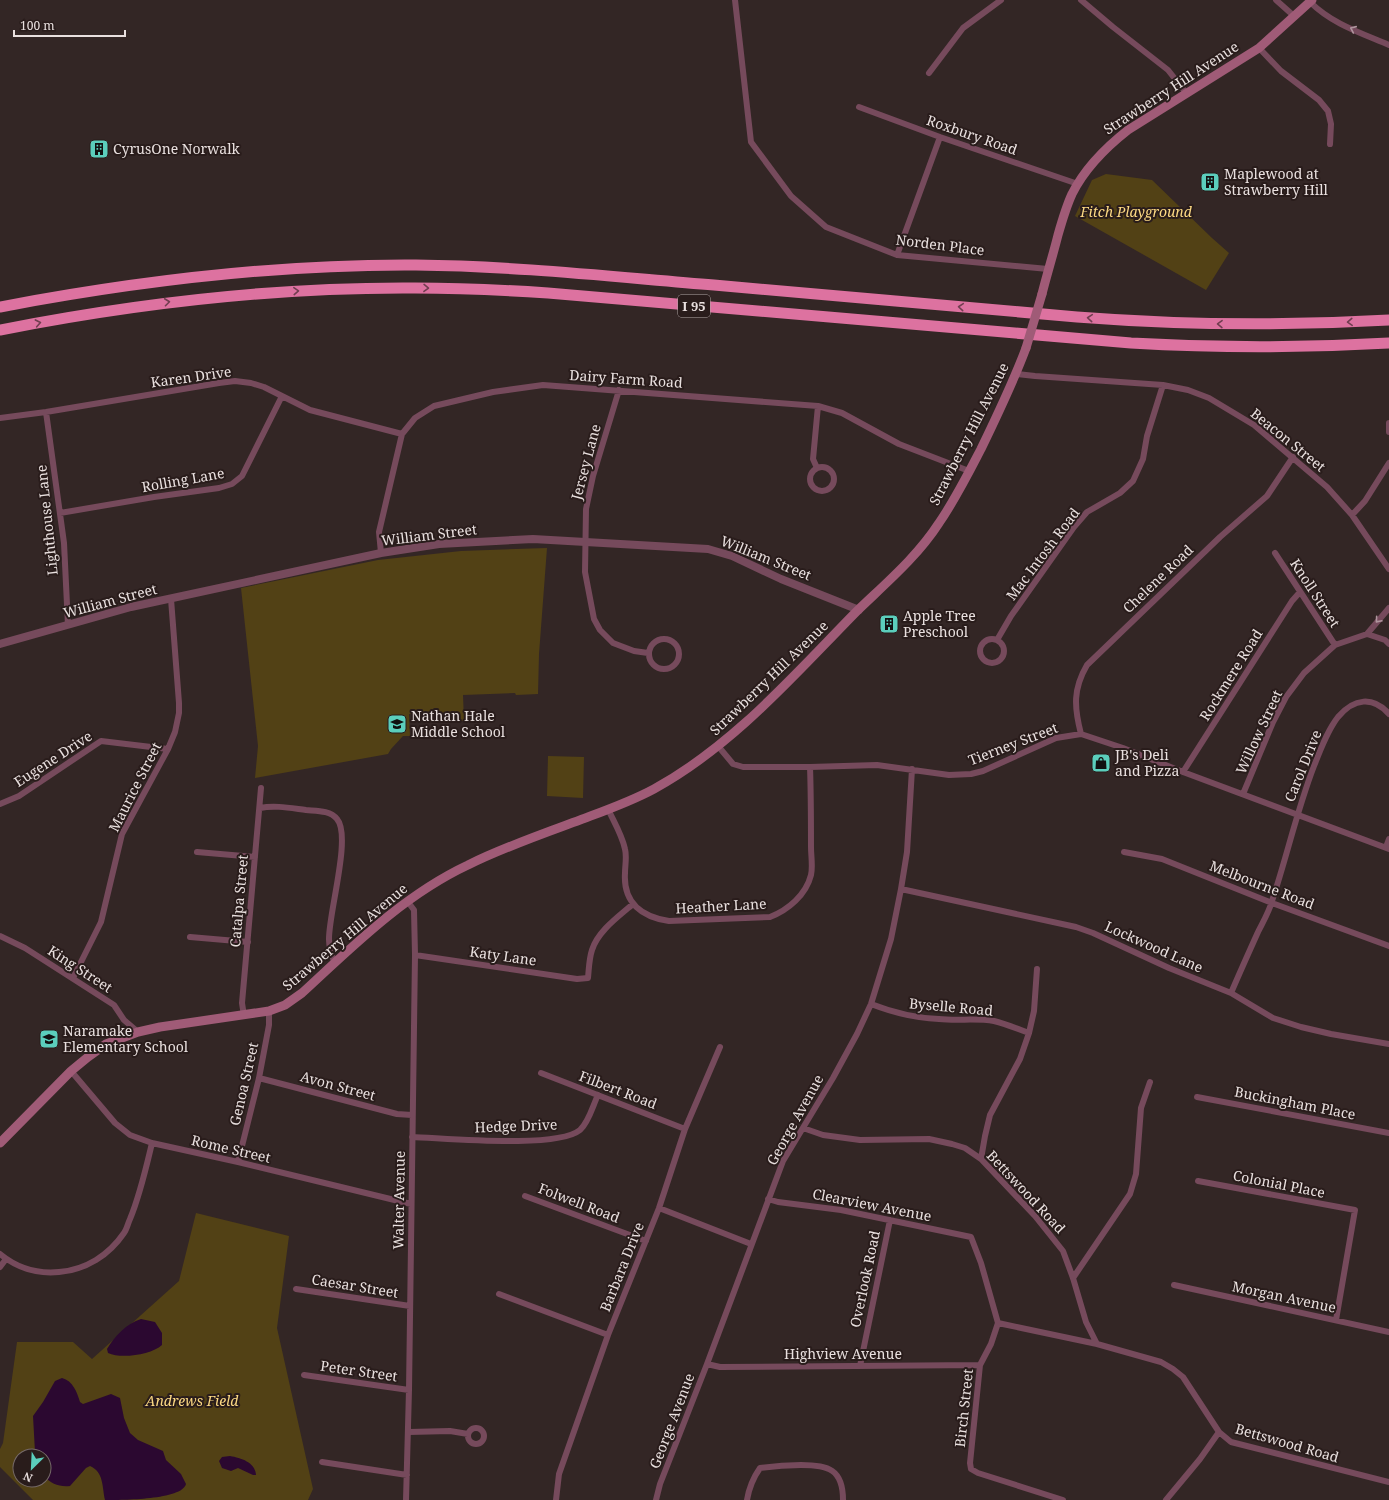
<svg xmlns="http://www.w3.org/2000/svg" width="1389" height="1500" font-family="'Noto Serif',serif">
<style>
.green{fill:#524115;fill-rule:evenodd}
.water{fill:#2b0830}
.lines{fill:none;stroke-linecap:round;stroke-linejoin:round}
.minor{stroke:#764a5c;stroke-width:6}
.tertiary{stroke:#764a5c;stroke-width:8}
.secondary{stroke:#a05b77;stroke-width:9}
.motorway{stroke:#dd72a0;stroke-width:11}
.secondary-bridge{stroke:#a05b77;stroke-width:9}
.oneway{stroke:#b0959e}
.oneway2{stroke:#713e50}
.labels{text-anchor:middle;stroke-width:4;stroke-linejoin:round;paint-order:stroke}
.shield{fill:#291c1b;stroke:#afa5a4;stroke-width:1}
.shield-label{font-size:13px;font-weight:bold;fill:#e9e0df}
.street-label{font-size:14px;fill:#e9e0df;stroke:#291c1b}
.poi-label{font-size:14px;fill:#e9e0df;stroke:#291c1b;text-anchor:start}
.park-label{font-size:14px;font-style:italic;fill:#fcd983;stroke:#291c1b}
</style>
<rect width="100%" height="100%" fill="#332625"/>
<path class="green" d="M1106 174 1152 180 1212 238 1229 253 1206 290 1075 216 1092 180Z
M547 548 539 654 538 694 516 695 515 693 463 695 464 721H449L448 713 409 714 410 736H403L391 749 388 754 255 778 258 746 241 588 378 560 461 551Z
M548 756 584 757 583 798 547 796Z
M196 1213 289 1236 277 1328 313 1489 308 1500H33L0 1467V1449L3 1443 17 1342H73L92 1359 179 1281ZM20 1456H44V1480H20Z"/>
<path class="water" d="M141 1319 155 1322 162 1333V1345C151 1355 121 1359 108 1353L107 1349C114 1337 127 1323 141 1319Z
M62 1378C73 1381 77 1392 80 1402L83 1404 111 1394 120 1398 124 1418 130 1433 138 1440 163 1451 166 1460 181 1474 186 1484C182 1500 122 1500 105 1500 102 1487 104 1472 90 1466L86 1468 70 1486C59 1487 51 1484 44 1476V1456H37L35 1452 33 1416 43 1402 55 1381Z
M230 1456C241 1458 255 1462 256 1475H253L238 1468 231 1471 222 1468 219 1461 222 1457Z"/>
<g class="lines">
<path class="minor" d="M735 0 751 142 791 196 826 227 897 255 1048 269
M1081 0 1113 27 1168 70 1187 94
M1276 0 1294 16
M1310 2C1332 24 1361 33 1389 45
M1259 48 1281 71 1319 100 1328 111 1331 124 1330 144
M929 73 963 28 1001 0
M859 107 940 137 1078 184
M897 255 940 137
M1017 374 1035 376 1163 385 1188 390 1209 398 1254 425 1327 487 1352 515 1389 569
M619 390 593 476 586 509 585 572 594 619 600 630 613 643 634 651 648 653
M46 412 64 543 68 625
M0 418 46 412 219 383 235 381 251 383 264 387 310 410 402 434
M1389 423V432
M810 479a12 12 0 1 1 24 0a12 12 0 1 1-24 0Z
M817 468 813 459 818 406
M60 513 154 497 219 488 232 484 242 476 282 396
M1352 515 1365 501 1389 463
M381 553 379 532 402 434 415 418 434 406 493 392 543 385 818 406 842 413 899 444 969 471
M1275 553 1335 645
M1367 634 1385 640 1389 644
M649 654a15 15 0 1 1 30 0a15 15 0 1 1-30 0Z
M980 651a12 12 0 1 1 24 0a12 12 0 1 1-24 0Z
M997 640 1011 616 1074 527 1087 512 1120 493 1133 481 1143 459 1147 436 1163 385
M1081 734C1074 707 1073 689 1087 665L1220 537 1267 496 1293 457
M718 746 733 764 743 767H810L877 765 949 775 971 774 983 771 1056 738 1081 734 1123 748 1183 772 1389 849
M1183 772 1292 601 1300 592
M1243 794 1273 722 1286 697 1304 673 1335 645 1367 634 1389 608
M0 804 19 796 101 741 168 749
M260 808C275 805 290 808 306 810 316 811 330 810 337 819 352 836 328 915 329 940 329 948 332 956 335 964
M608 809C614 822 622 835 625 849 627 857 625 865 625 873 623 903 642 917 669 921L770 917C788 910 806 895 811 875 813 867 811 856 811 847 811 820 811 794 810 767
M1386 847 1389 839
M197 852 255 857
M1124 852 1162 859 1272 903 1389 946
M901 889 1076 927 1093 933 1169 968 1231 993 1273 1018 1301 1027 1331 1034 1389 1044
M0 936 25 948 114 1005 124 1020 138 1032
M190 937 248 942
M415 955 577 979 588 978C589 968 589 959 592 950 598 931 618 917 633 904
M73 978 101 922 122 834 168 749 175 732 179 713V703L171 599
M1231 993C1240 972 1249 952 1258 932 1263 922 1269 912 1272 901 1287 856 1297 810 1314 766 1321 749 1327 731 1338 717 1354 698 1373 696 1389 714
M871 1004C894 1013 915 1018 939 1019 958 1021 976 1018 994 1021 1006 1024 1018 1029 1029 1033
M244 1016 242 1003 261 788
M71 1071 115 1123 130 1135 152 1143 238 1162 411 1204
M541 1073 685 1129
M259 1078 397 1114 412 1115
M1197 1097 1389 1133
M803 1128 823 1135 860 1140 929 1139 952 1144 965 1148 981 1159 1035 1216 1063 1251 1073 1278 1086 1322 1097 1344 1161 1362 1173 1369 1183 1377 1219 1432 1231 1442 1389 1482
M412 1137C445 1138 557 1149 580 1130 589 1122 593 1105 598 1095
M981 1159 985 1136 990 1115 1020 1059 1029 1033 1034 1011 1037 969
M238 1162 259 1078 269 1025V1011
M1198 1181 1355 1210 1336 1320
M525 1196 646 1241
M768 1199 778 1202 841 1210 971 1237 981 1263 998 1323 991 1344 980 1365 970 1463 971 1469 978 1473 1063 1500
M659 1208 751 1244
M0 1254C17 1268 38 1274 59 1272 86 1270 109 1255 124 1233 127 1229 128 1223 130 1219 140 1195 146 1168 152 1143
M0 1267 6 1259
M1073 1278 1130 1194 1136 1174 1141 1108 1150 1082
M1174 1285 1389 1332
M296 1289 410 1306
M499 1294 608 1335
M998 1323 1097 1344
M707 1364 720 1367 980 1365
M860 1366 890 1220
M304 1375 409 1390
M468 1436a8 8 0 1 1 16 0a8 8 0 1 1-16 0Z
M409 1432 450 1431 468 1434
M322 1462 407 1475
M406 1500 409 1390 415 955 414 910 408 902
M556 1500 559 1474 608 1335 659 1208 685 1129 720 1047
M656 1500 660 1484 707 1364 783 1161 833 1078 857 1034 871 1004 891 939 901 889 907 852 912 769
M747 1500C749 1488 753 1478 760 1468 774 1466 786 1465 801 1465 828 1465 843 1469 843 1500
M1166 1500 1200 1459 1219 1432"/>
<path class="tertiary" d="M0 644 131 607 381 553 439 544 533 539 708 549 732 556 781 579 859 610"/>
<path class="secondary" d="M1042 294C1047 274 1053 255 1058 235 1062 221 1066 207 1072 194 1085 168 1105 148 1128 130L1259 48 1312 0
M0 1143 71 1071 88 1057 106 1044 138 1032 160 1027 269 1011 285 1005 302 993C353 946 404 895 468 865 504 847 542 834 580 820 604 811 630 802 654 789 734 745 794 675 857 611 886 583 917 557 939 523 955 500 968 474 981 449 997 416 1013 383 1026 348"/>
<path class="motorway" d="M0 307C137 281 276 264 416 265 516 266 615 277 714 285 835 296 956 306 1077 317 1181 325 1285 326 1389 320
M0 330C137 303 275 287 415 288 459 288 503 290 548 293L1131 343C1217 348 1303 348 1389 343"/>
<path class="secondary-bridge" d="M1026 348 1042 294"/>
</g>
<defs><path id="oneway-chevron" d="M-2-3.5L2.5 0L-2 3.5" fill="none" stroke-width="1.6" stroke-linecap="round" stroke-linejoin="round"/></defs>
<g class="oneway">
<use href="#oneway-chevron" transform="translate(1353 29) rotate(-156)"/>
<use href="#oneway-chevron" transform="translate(1378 620) rotate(131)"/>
</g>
<g class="oneway2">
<use href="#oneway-chevron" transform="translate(426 288) rotate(1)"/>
<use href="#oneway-chevron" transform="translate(296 291) rotate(-3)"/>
<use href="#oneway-chevron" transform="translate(167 302) rotate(-7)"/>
<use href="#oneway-chevron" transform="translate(961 307) rotate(-175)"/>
<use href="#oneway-chevron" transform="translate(1090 318) rotate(-175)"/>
<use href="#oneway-chevron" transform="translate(1350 322) rotate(177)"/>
<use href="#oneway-chevron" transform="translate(38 323) rotate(-11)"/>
<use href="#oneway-chevron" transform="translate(1220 324) rotate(-179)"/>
</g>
<defs>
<symbol id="building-square" viewBox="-11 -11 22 22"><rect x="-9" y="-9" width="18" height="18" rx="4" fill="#5bcebc" stroke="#291c1b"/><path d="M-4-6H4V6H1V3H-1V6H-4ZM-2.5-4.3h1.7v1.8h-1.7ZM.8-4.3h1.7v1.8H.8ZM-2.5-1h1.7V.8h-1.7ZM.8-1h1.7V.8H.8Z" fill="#111"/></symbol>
<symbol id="school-square" viewBox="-11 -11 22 22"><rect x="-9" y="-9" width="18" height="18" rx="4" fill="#5bcebc" stroke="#291c1b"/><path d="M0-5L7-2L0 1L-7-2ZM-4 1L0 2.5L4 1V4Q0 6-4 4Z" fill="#111"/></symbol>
<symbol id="shop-square" viewBox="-11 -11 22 22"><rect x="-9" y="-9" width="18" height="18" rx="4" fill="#5bcebc" stroke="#291c1b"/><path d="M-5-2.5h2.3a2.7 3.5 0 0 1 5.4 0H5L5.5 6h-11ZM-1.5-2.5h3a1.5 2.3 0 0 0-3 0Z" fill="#111"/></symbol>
</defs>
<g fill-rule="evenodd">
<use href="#building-square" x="88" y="138" width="22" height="22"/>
<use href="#building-square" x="1199" y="171" width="22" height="22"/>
<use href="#building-square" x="878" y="613" width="22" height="22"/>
<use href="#school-square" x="386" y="713" width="22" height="22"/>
<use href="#shop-square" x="1090" y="752" width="22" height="22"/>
<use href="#school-square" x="38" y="1028" width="22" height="22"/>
</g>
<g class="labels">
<rect class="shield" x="678" y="295" width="32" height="22" rx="3"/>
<g class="shield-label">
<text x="694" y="311">I 95</text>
</g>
<g class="street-label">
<text transform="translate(1171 88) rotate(-33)" y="5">Strawberry Hill Avenue</text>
<text transform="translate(972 135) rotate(19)" y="5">Roxbury Road</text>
<text transform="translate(940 245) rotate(7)" y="5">Norden Place</text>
<text transform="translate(191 377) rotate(-8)" y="5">Karen Drive</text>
<text transform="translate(626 379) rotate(4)" y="5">Dairy Farm Road</text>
<text transform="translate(969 434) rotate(-63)" y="5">Strawberry Hill Avenue</text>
<text transform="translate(1288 440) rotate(39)" y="5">Beacon Street</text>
<text transform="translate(586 462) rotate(-75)" y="5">Jersey Lane</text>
<text transform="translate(183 480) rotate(-10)" y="5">Rolling Lane</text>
<text transform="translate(47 520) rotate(-96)" y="5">Lighthouse Lane</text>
<text transform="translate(429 535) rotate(-7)" y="5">William Street</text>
<text transform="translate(1043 554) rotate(-53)" y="5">Mac Intosh Road</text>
<text transform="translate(766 558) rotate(22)" y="5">William Street</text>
<text transform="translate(1158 579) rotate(-44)" y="5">Chelene Road</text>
<text transform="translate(1315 593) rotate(57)" y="5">Knoll Street</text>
<text transform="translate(110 601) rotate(-15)" y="5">William Street</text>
<text transform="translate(1231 675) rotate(-58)" y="5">Rockmere Road</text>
<text transform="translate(769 678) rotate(-44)" y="5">Strawberry Hill Avenue</text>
<text transform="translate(1259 732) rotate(-65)" y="5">Willow Street</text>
<text transform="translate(1013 744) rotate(-21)" y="5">Tierney Street</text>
<text transform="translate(53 759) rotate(-33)" y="5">Eugene Drive</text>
<text transform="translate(1303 766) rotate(-68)" y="5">Carol Drive</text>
<text transform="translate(135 787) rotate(-63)" y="5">Maurice Street</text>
<text transform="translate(1262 885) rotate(21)" y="5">Melbourne Road</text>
<text transform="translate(239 901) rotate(-85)" y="5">Catalpa Street</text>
<text transform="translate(721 906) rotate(-3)" y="5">Heather Lane</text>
<text transform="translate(345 937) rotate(-40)" y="5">Strawberry Hill Avenue</text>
<text transform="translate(1154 947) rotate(24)" y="5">Lockwood Lane</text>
<text transform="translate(503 956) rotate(8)" y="5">Katy Lane</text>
<text transform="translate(80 969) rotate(33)" y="5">King Street</text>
<text transform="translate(951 1007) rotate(5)" y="5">Byselle Road</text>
<text transform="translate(244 1084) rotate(-77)" y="5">Genoa Street</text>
<text transform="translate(338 1086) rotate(15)" y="5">Avon Street</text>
<text transform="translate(618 1090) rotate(21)" y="5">Filbert Road</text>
<text transform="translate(1295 1103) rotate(11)" y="5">Buckingham Place</text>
<text transform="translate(795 1120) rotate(-61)" y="5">George Avenue</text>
<text transform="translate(516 1126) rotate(-2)" y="5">Hedge Drive</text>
<text transform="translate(231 1149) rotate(13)" y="5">Rome Street</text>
<text transform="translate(1279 1184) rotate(11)" y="5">Colonial Place</text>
<text transform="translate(1026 1192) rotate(47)" y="5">Bettswood Road</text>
<text transform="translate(399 1200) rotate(-89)" y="5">Walter Avenue</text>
<text transform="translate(579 1203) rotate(21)" y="5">Folwell Road</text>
<text transform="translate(872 1205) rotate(11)" y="5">Clearview Avenue</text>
<text transform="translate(622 1267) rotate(-68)" y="5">Barbara Drive</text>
<text transform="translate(865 1279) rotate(-78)" y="5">Overlook Road</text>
<text transform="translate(355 1286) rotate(9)" y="5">Caesar Street</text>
<text transform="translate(1284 1297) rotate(12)" y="5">Morgan Avenue</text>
<text x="843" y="1359">Highview Avenue</text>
<text transform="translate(359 1371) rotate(8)" y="5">Peter Street</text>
<text transform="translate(964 1408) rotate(-84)" y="5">Birch Street</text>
<text transform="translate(672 1421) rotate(-69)" y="5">George Avenue</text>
<text transform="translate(1287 1443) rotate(16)" y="5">Bettswood Road</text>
</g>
<g class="poi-label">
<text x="113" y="154">CyrusOne Norwalk</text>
<text x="1224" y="179">Maplewood at<tspan x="1224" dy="16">Strawberry Hill</tspan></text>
<text x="903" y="621">Apple Tree<tspan x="903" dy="16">Preschool</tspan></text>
<text x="411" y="721">Nathan Hale<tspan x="411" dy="16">Middle School</tspan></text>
<text x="1115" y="760">JB's Deli<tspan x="1115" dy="16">and Pizza</tspan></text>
<text x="63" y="1036">Naramake<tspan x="63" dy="16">Elementary School</tspan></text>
</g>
<g class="park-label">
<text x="1136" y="217">Fitch Playground</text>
<text x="192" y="1406">Andrews Field</text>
</g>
</g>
<g transform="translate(32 1468) rotate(204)"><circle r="19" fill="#291c1b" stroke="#766a69"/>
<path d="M0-3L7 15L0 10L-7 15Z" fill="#5bcebc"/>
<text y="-6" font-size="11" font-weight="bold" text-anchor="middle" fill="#e9e0df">N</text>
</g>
<path d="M14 30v6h111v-6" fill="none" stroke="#e9e0df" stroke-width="2"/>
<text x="20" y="30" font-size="12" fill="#e9e0df" stroke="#291c1b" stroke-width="3" paint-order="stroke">100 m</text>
</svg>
